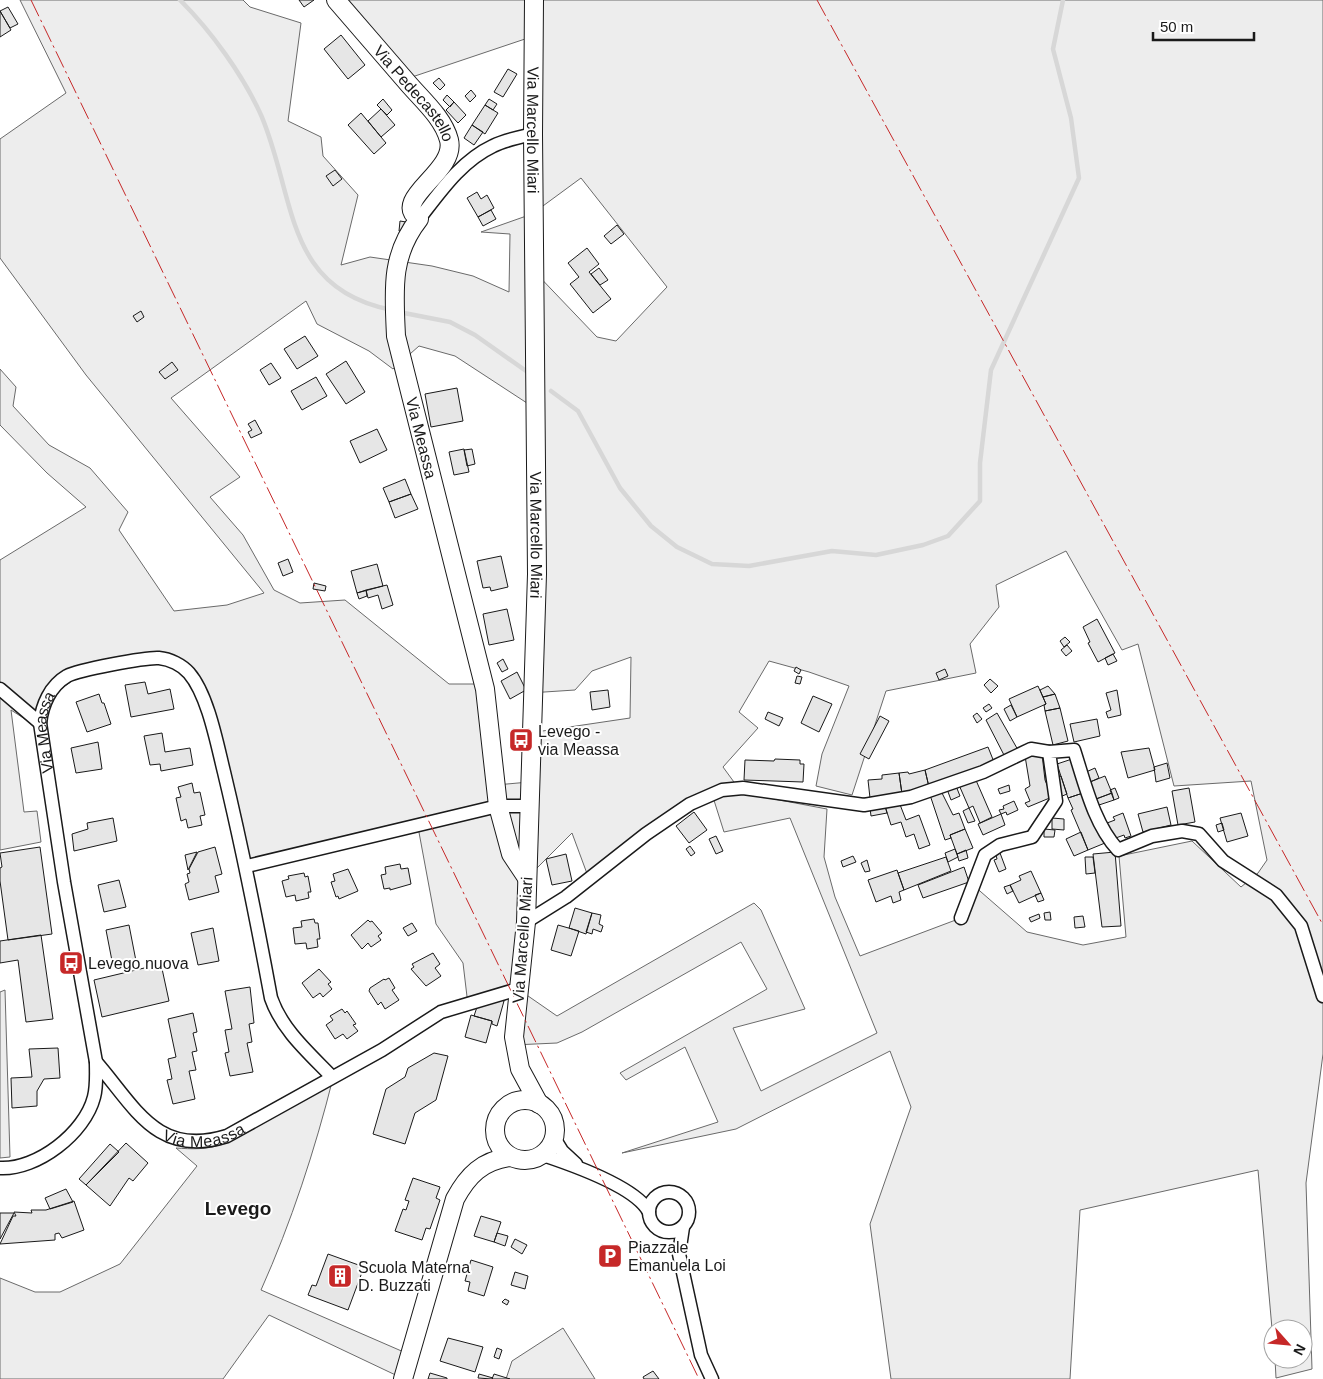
<svg xmlns="http://www.w3.org/2000/svg" width="1323" height="1379" font-family="Arial,sans-serif">
<style>
.green{fill:#ededed;stroke:#6a6a6a;fill-rule:evenodd}
.lines{fill:none;stroke-linecap:round;stroke-linejoin:round}
.stream{stroke:#d7d7d7;stroke-width:4.5}
.building{fill:#e6e6e6;stroke:#1a1a1a}
.street-casing{stroke:#1a1a1a;stroke-width:15}
.secondary-casing{stroke:#1a1a1a;stroke-width:20}
.street{stroke:#fff;stroke-width:12}
.secondary{stroke:#fff;stroke-width:18}
.power{stroke:#c62828;stroke-width:1;stroke-dasharray:18 4 2.5 4;stroke-linecap:butt}
.labels{text-anchor:middle;stroke-width:4;stroke-linejoin:round;paint-order:stroke}
.street-label{font-size:16px;fill:#1a1a1a;stroke:#fff}
.poi-label{font-size:16px;fill:#1a1a1a;stroke:#fff;text-anchor:start}
.quarter-label{font-size:19px;font-weight:bold;fill:#1a1a1a;stroke:#fff}
</style>
<rect width="100%" height="100%" fill="#fff"/>
<path class="green" d="M20 0H243L250 7 301 23 288 121 321 137 323 156 358 195 341 265 370 257 432 266 473 276 509 292 510 234 481 232 532 214 528 38 412 77 345 0H1323V1054L1306 1183 1312 1369 1276 1378 1275 1359H1303V1329H1273V1340L1258 1170 1080 1210 1070 1379H891L870 1224 911 1107 890 1051 736 1129 622 1153 718 1122 685 1047 626 1080 620 1073 767 989 741 942 582 1032 557 1043 513 1045 518 990 504 1001 468 1005 463 963 436 924 418 827 247 866 211 720 192 681 178 667 157 662 76 678 54 694 42 730 11 710 24 812 37 811 41 842 0 850V560L86 507 47 473 0 425V369L16 387 13 406 49 445 90 468 128 512 119 530 174 611 227 605 264 593 86 375 0 258V139L66 93ZM581 178 667 287 616 341 597 337 531 268 532 214ZM306 301 317 324 369 351 393 369 419 346 455 356 530 405 529 693 575 690 592 671 631 657 630 718 529 733V782L496 785 479 684H449L345 600 300 603 274 590 243 535 210 497 240 477 171 398ZM1066 551 1122 650 1138 644 1174 786 1251 781 1267 860 1258 873 1241 887 1192 841 1119 856 1126 937 1083 945 1027 932 973 885 961 918 860 956 835 897 824 857 827 809 742 793 723 767 758 728 739 712 769 661 809 672 849 686 822 754 816 786 852 795 886 691 976 673 970 644 999 607 996 585ZM712 794 724 832 790 818 877 1033 761 1091 733 1028 805 1009 761 910 754 903 557 1016 518 989 527 878 572 833 589 879Z
M5 990 10 1157 0 1158V992Z
M333 1078C315 1150 291 1223 261 1290L413 1356 404 1379 269 1315 223 1379H0V1278L35 1292H60L120 1264 197 1166 176 1148C191 1149 207 1150 222 1144 257 1131 301 1098 333 1078Z
M563 1328 595 1379H506L512 1361Z"/>
<g class="lines">
<path class="stream" d="M180 0C211 31 243 75 261 115 296 196 283 289 392 310
M399 312 450 322 475 335 529 373
M551 391 578 411 620 488 651 526 677 547 712 564 749 566 832 551 876 555 923 545 948 536 980 501V463L991 370 1079 178 1071 118 1053 49 1063 0"/>
</g>
<path class="building" d="M299 0H314L304 7Z
M8 7 18 24 10 28 0 11Z
M0 11 11 30 0 37Z
M341 35 365 65 348 79 324 49Z
M508 69 517 74 503 97 494 92Z
M439 78 445 85 440 90 433 83Z
M471 90 476 96 470 102 465 96Z
M447 95 454 102 450 107 443 100Z
M383 99 392 110 387 115 377 105Z
M489 99 497 104 493 110 485 105Z
M454 102 466 115 458 123 446 110Z
M485 105 498 113 485 134 472 125Z
M381 109 395 125 381 137 368 121Z
M361 113 386 143 374 154 348 125Z
M472 125 483 132 474 145 464 138Z
M335 170 342 179 333 186 326 176Z
M477 192 481 199 487 195 494 208 478 217 467 198Z
M491 210 496 219 483 226 478 217Z
M400 221 406 222 404 232 399 231Z
M617 225 624 234 611 244 604 236Z
M587 248 599 264 589 272 611 299 593 313 570 284 579 277 568 263Z
M599 268 608 280 600 285 591 274Z
M141 311 144 317 137 322 133 316Z
M305 336 318 356 297 369 284 349Z
M346 361 365 392 346 404 326 374Z
M172 362 178 370 165 379 159 372Z
M271 363 281 378 269 385 260 370Z
M316 377 327 396 302 410 291 391Z
M457 388 463 421 431 427 425 394Z
M255 420 262 433 251 438 248 432 252 430 248 424Z
M377 429 387 450 360 463 350 441Z
M464 449 469 472 454 475 449 452Z
M472 449 475 464 467 466 464 450Z
M405 479 411 494 389 502 383 488Z
M411 494 418 509 395 518 389 502Z
M501 556 508 587 491 591 490 587 483 588 477 561Z
M288 559 293 572 283 576 278 563Z
M377 564 383 586 357 593 351 571Z
M314 583 326 586 325 591 313 589Z
M387 585 393 605 382 609 378 595 368 598 366 590Z
M366 590 367 596 359 599 357 593Z
M507 609 514 640 489 645 483 614Z
M1097 619 1115 653 1098 662 1088 643 1090 642 1083 627Z
M1065 637 1070 642 1064 647 1060 641Z
M1067 645 1072 651 1066 656 1061 650Z
M1113 654 1117 661 1108 665 1105 658Z
M503 659 508 669 502 672 497 663Z
M796 667 801 670 799 674 794 671Z
M945 669 948 676 939 680 936 673Z
M517 672 526 690 510 699 501 681Z
M797 676 802 677 800 684 795 683Z
M990 679 998 686 991 693 984 685Z
M145 682 148 694 170 689 174 709 131 717 125 685Z
M1038 686 1046 704 1017 717 1009 699Z
M1048 686 1055 694 1043 697 1040 690Z
M608 690 610 707 592 710 590 692Z
M1117 690 1121 715 1108 718 1106 712 1111 710 1106 693Z
M99 694 102 703H104L111 724 87 732 76 702Z
M1055 694 1060 708 1045 711 1044 705 1046 704 1043 697Z
M813 696 832 704 819 732 801 723Z
M989 704 992 708 986 712 983 708Z
M1011 705 1017 717 1010 721 1004 709Z
M1060 708 1068 741 1053 745 1045 711Z
M768 712 783 718 779 726 765 719Z
M977 713 982 719 977 723 973 716Z
M997 713 1018 750 1005 757 986 720Z
M880 716 889 721 869 759 860 754Z
M1097 719 1100 736 1074 742 1070 724Z
M162 733 165 752 190 748 193 765 161 771 160 764 150 765 144 736Z
M98 742 102 769 76 773 71 748Z
M988 747 994 762 929 787 925 770Z
M1149 748 1155 770 1128 778 1121 752Z
M1042 754 1045 780 1052 797 1028 807 1025 803 1030 801 1025 789 1030 786 1025 756Z
M775 759 800 760V764H804L803 782 744 780 745 760 774 761Z
M1072 759 1083 793 1068 798 1057 764Z
M1167 763 1170 778 1156 782 1154 767Z
M1095 768 1099 778 1090 782 1086 772Z
M925 770 929 787 902 794 899 773 908 772 909 774Z
M899 773 902 794 870 798 868 780 882 779V775Z
M1061 776 1067 794 1060 797 1054 779Z
M1105 776 1112 793 1096 799 1090 782Z
M975 778 992 817 980 823 973 806 969 808 959 785Z
M192 783 194 793 200 792 205 815 200 816 202 825 188 828 186 819 181 821 176 798 181 797 178 787Z
M1009 785 1010 791 1000 794 998 789Z
M956 786 960 796 951 800 947 789Z
M1115 788 1119 798 1114 800 1110 790Z
M1189 788 1195 822 1178 825 1172 791Z
M941 791 953 815 959 813 965 829 950 835 951 838 945 840 930 795Z
M1083 793 1105 843 1088 850 1071 810 1073 809 1068 798Z
M1112 793 1114 800 1099 805 1096 799Z
M1014 801 1018 810 1007 815 1006 812 1001 814 999 810 1004 809 1003 806Z
M899 802 906 820 919 815 930 845 919 849 914 834 906 837 901 822 891 825 885 806Z
M885 806 887 813 871 816 870 808Z
M1167 807 1171 825 1143 832 1138 814Z
M969 808 975 821 968 823 963 811Z
M694 812 707 830 689 843 676 826Z
M1123 813 1131 836 1125 838 1124 835 1113 839 1107 823 1115 820 1113 817Z
M1241 813 1248 836 1227 842 1220 818Z
M1001 814 1005 825 983 835 978 824Z
M113 818 117 841 74 851 72 834 88 829 87 823Z
M1052 818 1064 819V830L1052 829Z
M1222 823 1224 830 1218 832 1216 825Z
M965 829 973 848 957 854 950 835Z
M1044 829 1055 830 1054 837H1044Z
M1081 832 1088 850 1074 856 1066 839Z
M716 836 723 851 716 854 709 839Z
M690 846 695 853 691 856 686 849Z
M40 847 52 934 8 940 0 881V868L2 867 0 853Z
M215 847 222 874 215 876 219 892 189 900 185 884 189 882 187 874 190 873 189 869 198 852Z
M955 849 958 857 948 862 945 853Z
M966 850 968 858 959 861 957 854Z
M197 852 188 870 185 855Z
M1115 852 1121 926 1102 927 1093 854Z
M1000 853 1006 869 999 872 994 860 997 859 996 855Z
M566 854 572 881 552 885 546 859Z
M853 856 856 862 843 867 841 861Z
M946 857 951 871 904 890 898 873Z
M1085 857H1093L1095 873 1086 874Z
M867 860 870 871 865 872 861 863Z
M400 864 401 869 408 868 411 884 390 890V888L384 889 381 875 386 874 385 867Z
M964 867 969 882 923 898 918 885Z
M348 869 358 891 339 899 338 896 336 897 331 882 335 881 333 874Z
M897 870 904 890 899 892 901 900 893 903 891 896 876 902 868 880Z
M1031 871 1041 893 1019 903 1010 885 1021 880 1019 876Z
M304 873 305 877 308 876 311 892H308L309 898 296 901 295 895 286 897 282 881 289 879 288 876Z
M119 880 126 907 104 912 98 885Z
M1010 885 1013 891 1007 894 1004 887Z
M1041 893 1044 900 1038 902 1035 895Z
M575 908 592 913 586 934 569 928Z
M1050 912 1051 920H1045L1044 913Z
M592 913 601 915 599 924 603 926 601 932 593 929 592 934 586 932Z
M1039 914 1040 918 1031 922 1029 918Z
M1083 916 1085 927 1075 928 1074 917Z
M314 919 315 923H318L320 939H317L318 947 307 949 306 943 295 944 293 928 302 927 301 921Z
M368 920 370 922 372 921 382 933 378 936 381 940 371 947 368 943 362 949 351 935Z
M412 923 417 931 408 936 403 928Z
M129 925 136 961 113 966 106 930Z
M558 925 579 931 571 956 551 950Z
M213 928 219 961 198 965 191 933Z
M41 935 53 1019 26 1022 18 960 0 963V941Z
M433 953 440 964 435 968 441 976 426 986 411 969 414 967 412 964Z
M161 964 169 1001 102 1017 94 980Z
M319 969 331 982 328 984 332 989 323 997 320 993 313 998 302 983Z
M389 978 395 988 392 990 399 1000 385 1009 381 1002 378 1005 369 991 370 988 384 979 385 980Z
M250 987 254 1023 249 1024 252 1042 247 1043 253 1072 230 1076 225 1053 229 1052 225 1030 232 1029 225 991Z
M501 1000 504 1001 497 1026 492 1024V1021L474 1016 477 1007Z
M342 1009 345 1013 347 1011 356 1024 353 1025 358 1031 347 1039 343 1034 335 1039 326 1025 333 1020 330 1016Z
M193 1013 197 1032 193 1033 197 1051 192 1052 196 1070 189 1071 195 1099 173 1104 167 1080 172 1079 168 1059 176 1057 168 1019Z
M471 1015 492 1021 486 1043 465 1037Z
M58 1048 60 1078 44 1079 37 1091V1106L12 1108 11 1078 32 1077 29 1049Z
M434 1053 448 1056 436 1100 415 1113 405 1144 373 1134 386 1089 405 1077 408 1068Z
M126 1143 148 1163 133 1181 129 1178 110 1206 86 1185Z
M110 1144 119 1152 86 1185 79 1179Z
M413 1178 440 1187 436 1198 440 1200 430 1229 426 1228 422 1240 395 1231 403 1209 406 1210 409 1201 405 1200Z
M66 1189 73 1202 50 1209 45 1198Z
M74 1201 84 1230 62 1238 59 1233 55 1234V1240L0 1244 13 1216H16L14 1212 32 1213 31 1210H46Z
M0 1213H14L0 1239Z
M481 1216 501 1222 494 1242 474 1236Z
M497 1233 508 1236 505 1246 494 1242Z
M515 1239 527 1245 522 1254 511 1247Z
M328 1254 364 1267 348 1310 308 1295 312 1285 316 1286Z
M471 1260 493 1267 484 1296 468 1291 470 1282 465 1281Z
M515 1272 528 1276 525 1289 511 1285Z
M505 1299 509 1301 507 1305 502 1302Z
M448 1338 483 1347 475 1372 440 1361Z
M497 1348 502 1350 499 1359 494 1357Z
M653 1371 659 1379H644L643 1377Z
M430 1373 447 1378V1379H428Z
M479 1374 493 1378 492 1379 478 1378Z
M494 1374 510 1379H492Z"/>
<g class="lines">
<defs>
<g id="street">
<path d="M419 219C440 192 461 161 493 146 505 140 520 137 533 134"/>
<path d="M0 689 40 723"/>
<path d="M247 866 498 806H529"/>
<path d="M961 918 985 855 1000 845 1032 837 1056 801 1049 752 1074 750C1085 784 1094 824 1118 850L1152 836 1182 831 1199 834 1223 861 1276 895 1301 926 1323 996"/>
<path d="M526 922 566 897 646 834 690 804 722 790 743 788 864 805 911 797 983 772 1031 749 1049 752"/>
<path id="s1" d="M96 1062C135 1107 157 1158 227 1136L382 1050 441 1012 518 989"/>
<path d="M554 1138 562 1151 576 1164"/>
<path d="M543 1155C570 1164 636 1187 649 1212"/>
<path id="s2" d="M0 1168C37 1170 85 1133 94 1097 97 1086 96 1074 96 1062L64 882 40 723C42 705 50 686 67 676 78 670 146 657 159 658 170 659 182 665 189 673 208 695 217 744 224 772 242 847 257 922 271 998 282 1030 309 1053 332 1077"/>
<circle cx="669" cy="1212" r="20"/>
<path d="M683 1227 679 1254 701 1355 712 1379"/>
</g>
<g id="secondary">
<path id="s3" d="M336 0C359 27 383 54 406 81 421 99 443 117 449 140 457 172 390 199 419 219 390 256 394 291 396 336L485 689 498 806 511 854 527 878"/>
<path id="s4" d="M534 0 533 134 537 574 526 922 514 1037 520 1069 539 1104"/>
<circle cx="525" cy="1130" r="30"/>
<path d="M403 1379 455 1199C468 1175 482 1161 510 1157"/>
</g>
</defs>
<use href="#street" class="street-casing"/>
<use href="#secondary" class="secondary-casing"/>
<use href="#street" class="street"/>
<use href="#secondary" class="secondary"/>
<path class="power" d="M31 0 699 1379
M817 0 1323 925"/>
</g>
<defs>
<symbol id="bus-square" viewBox="-11 -11 22 22"><rect x="-9" y="-9" width="18" height="18" rx="4" fill="#c62828" stroke="#fff"/><path d="M-5-6H5V4H4V6H2V4H-2V6H-4V4H-5ZM-3.5-4V0h7V-4ZM-3.5 1.2v1.5H-2V1.2ZM2 1.2v1.5H3.5V1.2Z" fill="#fff"/></symbol>
<symbol id="parking-square" viewBox="-11 -11 22 22"><rect x="-9" y="-9" width="18" height="18" rx="4" fill="#c62828" stroke="#fff"/><path d="M-3.5-5.5H1a3.5 3.5 0 0 1 0 7H-1V5.5H-3.5ZM-1-3.4V-.6H.8a1.4 1.4 0 0 0 0-2.8Z" fill="#fff"/></symbol>
<symbol id="building-square" viewBox="-11 -11 22 22"><rect x="-9" y="-9" width="18" height="18" rx="4" fill="#c62828" stroke="#fff"/><path d="M-4-6H4V6H1V3H-1V6H-4ZM-2.5-4.3h1.7v1.8h-1.7ZM.8-4.3h1.7v1.8H.8ZM-2.5-1h1.7V.8h-1.7ZM.8-1h1.7V.8H.8Z" fill="#fff"/></symbol>
</defs>
<g fill-rule="evenodd">
<use href="#bus-square" x="507" y="726" width="28" height="28"/>
<use href="#bus-square" x="57" y="949" width="28" height="28"/>
<use href="#parking-square" x="596" y="1242" width="28" height="28"/>
<use href="#building-square" x="326" y="1262" width="28" height="28"/>
</g>
<g class="labels">
<g class="street-label">
<text dy="6" stroke="none"><textPath href="#s3" startOffset="122">Via Pedecastello</textPath></text>
<text dy="6" stroke="none"><textPath href="#s4" startOffset="130">Via Marcello Miari</textPath></text>
<text dy="6" stroke="none"><textPath href="#s3" startOffset="502">Via Meassa</textPath></text>
<text dy="6" stroke="none"><textPath href="#s4" startOffset="535">Via Marcello Miari</textPath></text>
<text dy="6" stroke="none"><textPath href="#s2" startOffset="495">Via Meassa</textPath></text>
<text transform="translate(522 940) rotate(-86)" y="6">Via Marcello Miari</text>
<text dy="6" stroke="none"><textPath href="#s1" startOffset="141">Via Meassa</textPath></text>
</g>
<g class="poi-label">
<text x="538" y="737">Levego -<tspan x="538" dy="18">via Meassa</tspan></text>
<text x="88" y="969">Levego nuova</text>
<text x="628" y="1253">Piazzale<tspan x="628" dy="18">Emanuela Loi</tspan></text>
<text x="358" y="1273">Scuola Materna<tspan x="358" dy="18">D. Buzzati</tspan></text>
</g>
<g class="quarter-label">
<text x="238" y="1215">Levego</text>
</g>
</g>
<g transform="translate(1288 1344) rotate(117)"><circle r="24" fill="#ffffff" stroke="#a3a3a3"/>
<path d="M0-4L9 19L0 12L-9 19Z" fill="#c62828"/>
<text y="-8" font-size="14" font-weight="bold" text-anchor="middle" fill="#1a1a1a">N</text>
</g>
<path d="M1153 32v8h101v-8" fill="none" stroke="#1a1a1a" stroke-width="2.5"/>
<text x="1160" y="32" font-size="15" fill="#1a1a1a" stroke="#ffffff" stroke-width="4" paint-order="stroke">50 m</text>
</svg>
